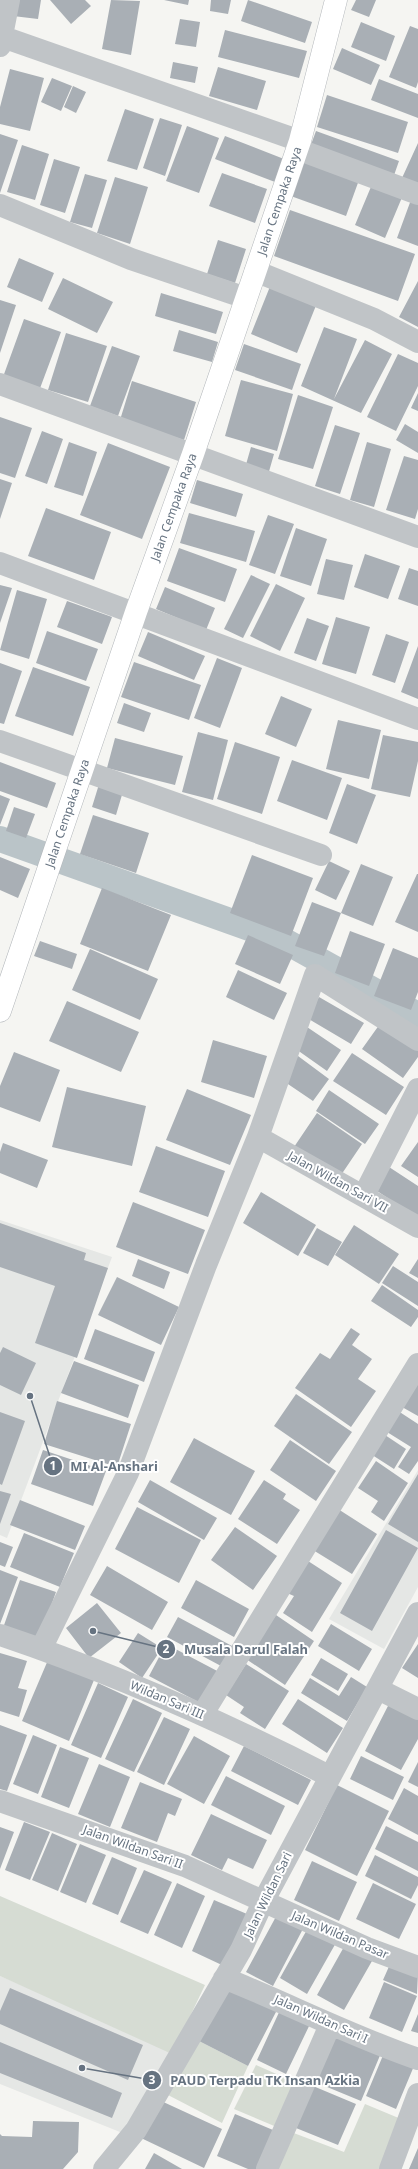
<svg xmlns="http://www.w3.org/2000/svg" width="418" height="2169" font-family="'Noto Sans',sans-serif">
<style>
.built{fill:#e5e7e5}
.green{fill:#d6dcd3}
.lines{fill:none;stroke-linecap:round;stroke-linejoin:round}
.canal{stroke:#bac4c8;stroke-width:26}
.building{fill:#a9afb5}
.secondary-casing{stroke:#b3b7bb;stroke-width:23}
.street{stroke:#c0c4c7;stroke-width:22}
.secondary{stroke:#fff;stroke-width:22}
.labels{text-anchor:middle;stroke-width:4;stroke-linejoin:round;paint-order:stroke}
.street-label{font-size:12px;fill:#667381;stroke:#fff}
.leader{fill:none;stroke:#667381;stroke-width:1.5}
.callout-dot{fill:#667381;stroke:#fff;stroke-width:1.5}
.mark-label{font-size:12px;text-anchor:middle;font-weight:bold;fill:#fff}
.callout-label{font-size:13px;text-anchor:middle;font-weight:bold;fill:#667381;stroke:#fff;stroke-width:4;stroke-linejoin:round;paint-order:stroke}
</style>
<rect width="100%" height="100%" fill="#f5f5f2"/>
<path class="built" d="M0 1220 112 1257 7 1538 0 1535Z
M418 1470V1587L384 1649 329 1619Z
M0 1976 175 2051 125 2134 0 2084Z"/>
<path class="green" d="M0 1896 205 1985 172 2054 0 1976Z
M197 2040 248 2066 222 2123 168 2095Z
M256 2065 299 2084 279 2128 234 2109Z
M365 2104 401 2119 381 2169H275L291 2132 344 2152Z"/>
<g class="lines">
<path class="canal" d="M0 839 283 940 418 1015"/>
</g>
<path class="building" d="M16 0H41L38 19 13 16Z
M50 0H85L91 6 71 24Z
M111 0 140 1 131 55 102 49Z
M164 0H189L188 5Z
M211 0H231L228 14 210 11Z
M248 0 312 22 305 43 241 21Z
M356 0H376L369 17 351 10Z
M180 19 200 22 196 47 175 44Z
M361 22 395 36 386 61 351 47Z
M410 26 418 29V82L416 88 389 77Z
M225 30 307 51 299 78 218 57Z
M342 48 380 65 371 85 333 69Z
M173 62 198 67 195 83 170 78Z
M218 67 266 81 257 110 209 96Z
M10 69 44 78 30 131 0 124V107Z
M52 78 72 86 61 111 41 102Z
M379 79 418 94V118L371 100Z
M73 86 86 92 76 113 64 107Z
M327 95 408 122 398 153 317 127Z
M125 109 154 119 137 170 107 161Z
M160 118 182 125 165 176 143 168Z
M187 126 219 138 199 193 166 181Z
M316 131 399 161 392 181 309 150Z
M0 134 18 140 0 193Z
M225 136 284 159 275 182 215 159Z
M418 143V186L402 178Z
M22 145 49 154 35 200 7 192Z
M54 159 80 167 65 213 40 205Z
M301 159 359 180 346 216 288 195Z
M222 173 267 189 255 223 209 206Z
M85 174 107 180 92 228 70 222Z
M115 177 148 187 130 244 97 233Z
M373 182 403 195 385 238 355 225Z
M412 197 418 200V246L397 238Z
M290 210 415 254 398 301 274 256Z
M218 240 246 249 235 283 207 274Z
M19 258 54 273 42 302 7 287Z
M63 278 113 302 97 333 48 309Z
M418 281V327L399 317Z
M271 284 317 303 297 353 251 334Z
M161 293 223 312 216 334 155 316Z
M0 300 16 305 0 353Z
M24 319 61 332 39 391 3 377Z
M324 327 357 339 334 399 365 340 392 354 361 413 301 386Z
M179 330 218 342 212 362 173 351Z
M66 333 107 346 88 402 48 390Z
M244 344 301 364 292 390 235 370Z
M112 346 140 356 118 416 90 406Z
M398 354 418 363V386L396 431 367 417Z
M241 380 293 394 277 451 225 436Z
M132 381 196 402 184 440 120 420Z
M418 393V411L411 408Z
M298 395 333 407 313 469 278 459Z
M0 417 32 428 15 478 0 473Z
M405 424 418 432V453L396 440Z
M335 425 360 433 340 494 315 486Z
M42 431 63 439 47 484 25 476Z
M69 442 97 452 83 496 54 487Z
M367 442 391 449 374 507 350 500Z
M108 443 170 467 142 539 80 515Z
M251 447 274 454 268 475 245 468Z
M404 456 418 460V509L415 519 386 510Z
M0 479 12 483 0 519Z
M197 480 243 494 236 517 190 503Z
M46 508 111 532 94 580 28 556Z
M189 513 255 531 246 562 180 543Z
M268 515 294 524 275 574 249 565Z
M296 528 327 539 311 586 280 576Z
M179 548 237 569 225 602 167 581Z
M365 554 400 566 388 599 354 587Z
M326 559 353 565 344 600 317 594Z
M409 568 418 571V606L398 599Z
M251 575 270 584 243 638 224 629Z
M276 584 305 598 280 651 250 636Z
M0 585 12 588 0 623Z
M165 587 215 608 206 630 156 609Z
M17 590 47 599 29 659 0 650Z
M67 601 112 617 102 644 57 627Z
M336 617 370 627 356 674 322 664Z
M307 618 329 626 316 661 294 653Z
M47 631 98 649 86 681 36 663Z
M148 632 205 656 194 680 138 656Z
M386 634 409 642 395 683 372 675Z
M418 646V699L401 692Z
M217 658 242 668 220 728 194 718Z
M134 662 201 685 189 720 121 697Z
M0 663 22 671 4 724 0 723Z
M33 667 90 687 73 736 15 716Z
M281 696 312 709 296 747 265 734Z
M124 703 151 713 144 732 117 723Z
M338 720 381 730 369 779 326 769Z
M198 732 228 740 213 800 182 792Z
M383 735 418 742V761L410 797 371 789Z
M115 738 183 756 175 785 107 768Z
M235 742 280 757 262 814 217 799Z
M292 760 342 778 327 820 277 801Z
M0 762 56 783 47 808 0 791Z
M100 781 124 788 116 815 92 807Z
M347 784 376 795 357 844 329 833Z
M0 795 10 799 0 825Z
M14 807 35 814 26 838 6 831Z
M93 815 149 833 136 873 80 854Z
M252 855 313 878 291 936 230 913Z
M0 857 30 869 18 898 0 890Z
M329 861 350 871 336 900 315 890Z
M361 864 393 877 373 926 341 913 324 956 295 946 312 902 341 913Z
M417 874H418V932L395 922Z
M102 888 171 915 148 971 80 944Z
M350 931 385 944 369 986 335 973Z
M248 935 293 955 280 984 235 964Z
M40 941 77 954 72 969 34 956Z
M393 948 418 958V992L411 1010 374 996Z
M90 949 158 979 140 1020 72 990Z
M238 970 287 993 274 1020 226 997Z
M319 997 364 1023 351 1044 307 1018Z
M67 1001 139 1032 121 1072 49 1041Z
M382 1021 418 1046V1057L403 1078 362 1049Z
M307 1027 341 1050 327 1071 293 1047Z
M213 1040 267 1056 254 1098 201 1082Z
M14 1052 60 1070 40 1122 0 1107V1086Z
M352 1053 404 1087 386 1115 333 1081Z
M298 1056 329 1079 313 1101 282 1080Z
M67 1087 146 1106 132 1166 52 1147Z
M187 1089 251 1115 230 1165 166 1140Z
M329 1090 379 1124 365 1144 316 1111Z
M317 1113 362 1144 339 1178 294 1147Z
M418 1142V1177L401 1166Z
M3 1143 48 1160 37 1188 0 1173V1152Z
M156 1146 225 1171 208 1217 139 1192Z
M389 1167 418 1186V1218L374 1189Z
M261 1192 316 1225 298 1256 243 1223Z
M133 1202 205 1230 188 1274 116 1247Z
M0 1223 86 1253 84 1260 108 1268 77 1358 35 1343 55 1286 0 1267Z
M354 1225 399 1254 379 1284 335 1255Z
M317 1228 342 1242 328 1266 303 1253Z
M138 1259 170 1272 164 1289 132 1276Z
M418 1259V1278L409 1273Z
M393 1266 418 1282V1306L382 1283Z
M117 1277 179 1307 161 1345 98 1315Z
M382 1285 418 1310V1317L411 1327 371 1301Z
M351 1328 360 1334 352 1345 372 1359 358 1379 376 1391 351 1427 295 1388 320 1353 330 1359Z
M95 1329 155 1352 144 1382 84 1359Z
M3 1347 36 1363 21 1395 0 1385V1353Z
M74 1361 139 1385 128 1418 61 1393Z
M418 1381V1416L402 1407Z
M296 1394 352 1432 329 1464 274 1426Z
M57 1401 131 1424 117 1467 44 1444Z
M392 1407 418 1424V1461L409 1474 398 1467 411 1447 379 1427Z
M0 1412 25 1421 2 1485 0 1484Z
M379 1431 406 1449 394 1469 366 1451Z
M194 1438 255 1471 231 1515 170 1482Z
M290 1440 336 1471 316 1501 270 1470Z
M43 1450 106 1471 93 1506 31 1484Z
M376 1461 408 1483 384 1521 371 1512 378 1501 358 1488Z
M418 1474V1542L388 1524Z
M150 1480 217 1518 204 1540 138 1502Z
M264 1480 286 1494 283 1499 300 1510 277 1544 238 1519Z
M0 1491 11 1494 0 1524Z
M20 1500 85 1526 75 1550 10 1525Z
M137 1507 201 1540 179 1583 115 1549Z
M338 1509 377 1534 352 1574 313 1550Z
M235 1527 277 1556 253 1590 211 1560Z
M386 1530 418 1548 372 1631 340 1613Z
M24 1533 74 1553 60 1587 10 1567Z
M0 1542 13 1547 5 1567 0 1565Z
M308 1561 342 1583 312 1632 283 1613 294 1596 287 1593Z
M107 1566 168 1602 152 1630 90 1595Z
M0 1570 18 1577 0 1624Z
M20 1580 56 1592 39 1640 3 1628Z
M196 1580 249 1609 234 1637 181 1608Z
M97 1603 121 1633 89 1658 66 1628Z
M276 1615 314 1641 285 1685 246 1659Z
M178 1617 232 1646 221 1666 167 1637Z
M331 1624 372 1649 359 1671 318 1646Z
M138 1633 162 1648 142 1678 119 1662Z
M166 1644 221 1673 204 1705 149 1676Z
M418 1644V1678L402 1668Z
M0 1653 27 1661 18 1688 27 1690 19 1717 0 1711Z
M321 1658 348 1674 338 1691 311 1675Z
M48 1660 94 1680 69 1741 22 1721Z
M246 1664 289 1691 265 1729 240 1713 244 1707 226 1695Z
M351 1677 367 1687 347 1721 301 1693 310 1678 339 1696Z
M98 1683 128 1697 101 1758 71 1745Z
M133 1699 162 1713 134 1772 105 1759Z
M298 1699 343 1728 327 1753 282 1724Z
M390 1702 418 1717V1739L401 1770 365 1751Z
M164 1717 190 1729 164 1785 137 1772Z
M0 1725 27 1735 7 1791 0 1789Z
M33 1735 57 1745 38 1794 13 1784Z
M194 1736 230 1756 204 1804 167 1784Z
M244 1746 311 1780 298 1805 231 1771Z
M60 1747 89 1758 69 1808 41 1797Z
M361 1756 404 1777 393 1800 350 1779Z
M418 1762V1787L408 1782Z
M99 1764 130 1777 110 1827 78 1814Z
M226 1776 285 1806 271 1835 211 1805Z
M140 1782 182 1799 175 1816 168 1813 157 1842 121 1828Z
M337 1785 389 1811 357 1876 305 1850Z
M404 1788 418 1796V1835L388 1819Z
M211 1814 267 1840 253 1869 228 1858 222 1870 191 1855Z
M24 1822 50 1832 30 1880 5 1870Z
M386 1826 418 1842V1871L375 1849Z
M0 1827 14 1832 0 1869Z
M52 1833 77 1844 58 1891 32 1880Z
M80 1844 106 1855 86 1903 60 1892Z
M375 1855 418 1877V1885L411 1899 365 1876Z
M112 1857 137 1868 118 1915 92 1904Z
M312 1861 357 1882 339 1921 294 1900Z
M144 1870 172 1882 148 1934 120 1922Z
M177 1883 205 1896 182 1948 154 1935Z
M373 1883 416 1904 399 1939 356 1919Z
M214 1900 247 1914 224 1966 192 1951Z
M279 1911 305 1925 273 1986 246 1972Z
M309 1926 337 1941 307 1994 280 1978Z
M345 1945 372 1961 344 2010 317 1995Z
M391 1962 418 1973 417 1994 383 1980Z
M384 1982 417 1996 402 2032 369 2018Z
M226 1984 277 2010 248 2066 197 2040Z
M10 1988 143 2045 128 2080 0 2024V2011Z
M281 2008 311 2022 286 2074 257 2060Z
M418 2014V2033L411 2031Z
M336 2034 381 2053 361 2101 315 2082Z
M0 2042 122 2093 112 2118 0 2073Z
M384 2053 414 2066 396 2109 366 2096Z
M313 2086 356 2104 338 2145 296 2128Z
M159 2100 222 2129 204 2168 141 2138Z
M235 2114 273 2130 256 2169H248L217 2156Z
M33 2121 79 2122 78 2152 63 2169H0V2134L2 2136 32 2137Z
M418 2148V2169H409Z
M154 2153 182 2169H145Z"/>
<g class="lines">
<defs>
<g id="secondary">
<path id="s1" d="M0 1011 136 612 193 454 300 141 336 0"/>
</g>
</defs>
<use href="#secondary" class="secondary-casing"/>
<path class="street" d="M0 36 300 141
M0 46 9 0
M297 149 418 194
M0 205 131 259 246 298
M255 271 374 319 418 342
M0 384 418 537
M0 563 418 719
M0 741 321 855
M258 1137 418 1227
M364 1195 418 1089
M0 1635C113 1673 223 1722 329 1776
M41 1649 128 1473 206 1265 258 1137 315 975 418 1040
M378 1689 418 1709
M202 1715 418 1364
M0 1801 185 1866 367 1948 418 1967
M224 1978C289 2004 351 2036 418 2059
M104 2169 136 2130 241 1950 263 1902 418 1613
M267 2169 330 2025
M390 2169 418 2094"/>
<use href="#secondary" class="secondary"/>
</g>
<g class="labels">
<g class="street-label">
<text dy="4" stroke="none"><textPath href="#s1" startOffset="857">Jalan Cempaka Raya</textPath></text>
<text dy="4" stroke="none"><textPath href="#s1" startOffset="533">Jalan Cempaka Raya</textPath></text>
<text dy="4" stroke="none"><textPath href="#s1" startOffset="209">Jalan Cempaka Raya</textPath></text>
<text transform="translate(338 1182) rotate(29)" y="4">Jalan Wildan Sari VII</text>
<text transform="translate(167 1700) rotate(23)" y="4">Wildan Sari III</text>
<text transform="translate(133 1847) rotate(20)" y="4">Jalan Wildan Sari II</text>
<text transform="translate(268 1895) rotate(-64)" y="4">Jalan Wildan Sari</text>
<text transform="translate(340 1935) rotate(23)" y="4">Jalan Wildan Pasar</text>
<text transform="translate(321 2019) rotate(24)" y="4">Jalan Wildan Sari I</text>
</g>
</g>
<path class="leader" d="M30 1396L53 1466M93 1631L166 1649M82 2068L152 2080"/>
<g class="callout-dot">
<circle cx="30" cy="1396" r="4"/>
<circle cx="93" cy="1631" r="4"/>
<circle cx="82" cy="2068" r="4"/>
<circle cx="53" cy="1466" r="10"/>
<circle cx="166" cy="1649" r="10"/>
<circle cx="152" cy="2080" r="10"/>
</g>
<g class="mark-label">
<text x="53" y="1470">1</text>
<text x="166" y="1653">2</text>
<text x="152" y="2084">3</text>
</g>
<g class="callout-label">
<text x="114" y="1471">MI Al-Anshari</text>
<text x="246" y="1654">Musala Darul Falah</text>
<text x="265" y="2085">PAUD Terpadu TK Insan Azkia</text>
</g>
</svg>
